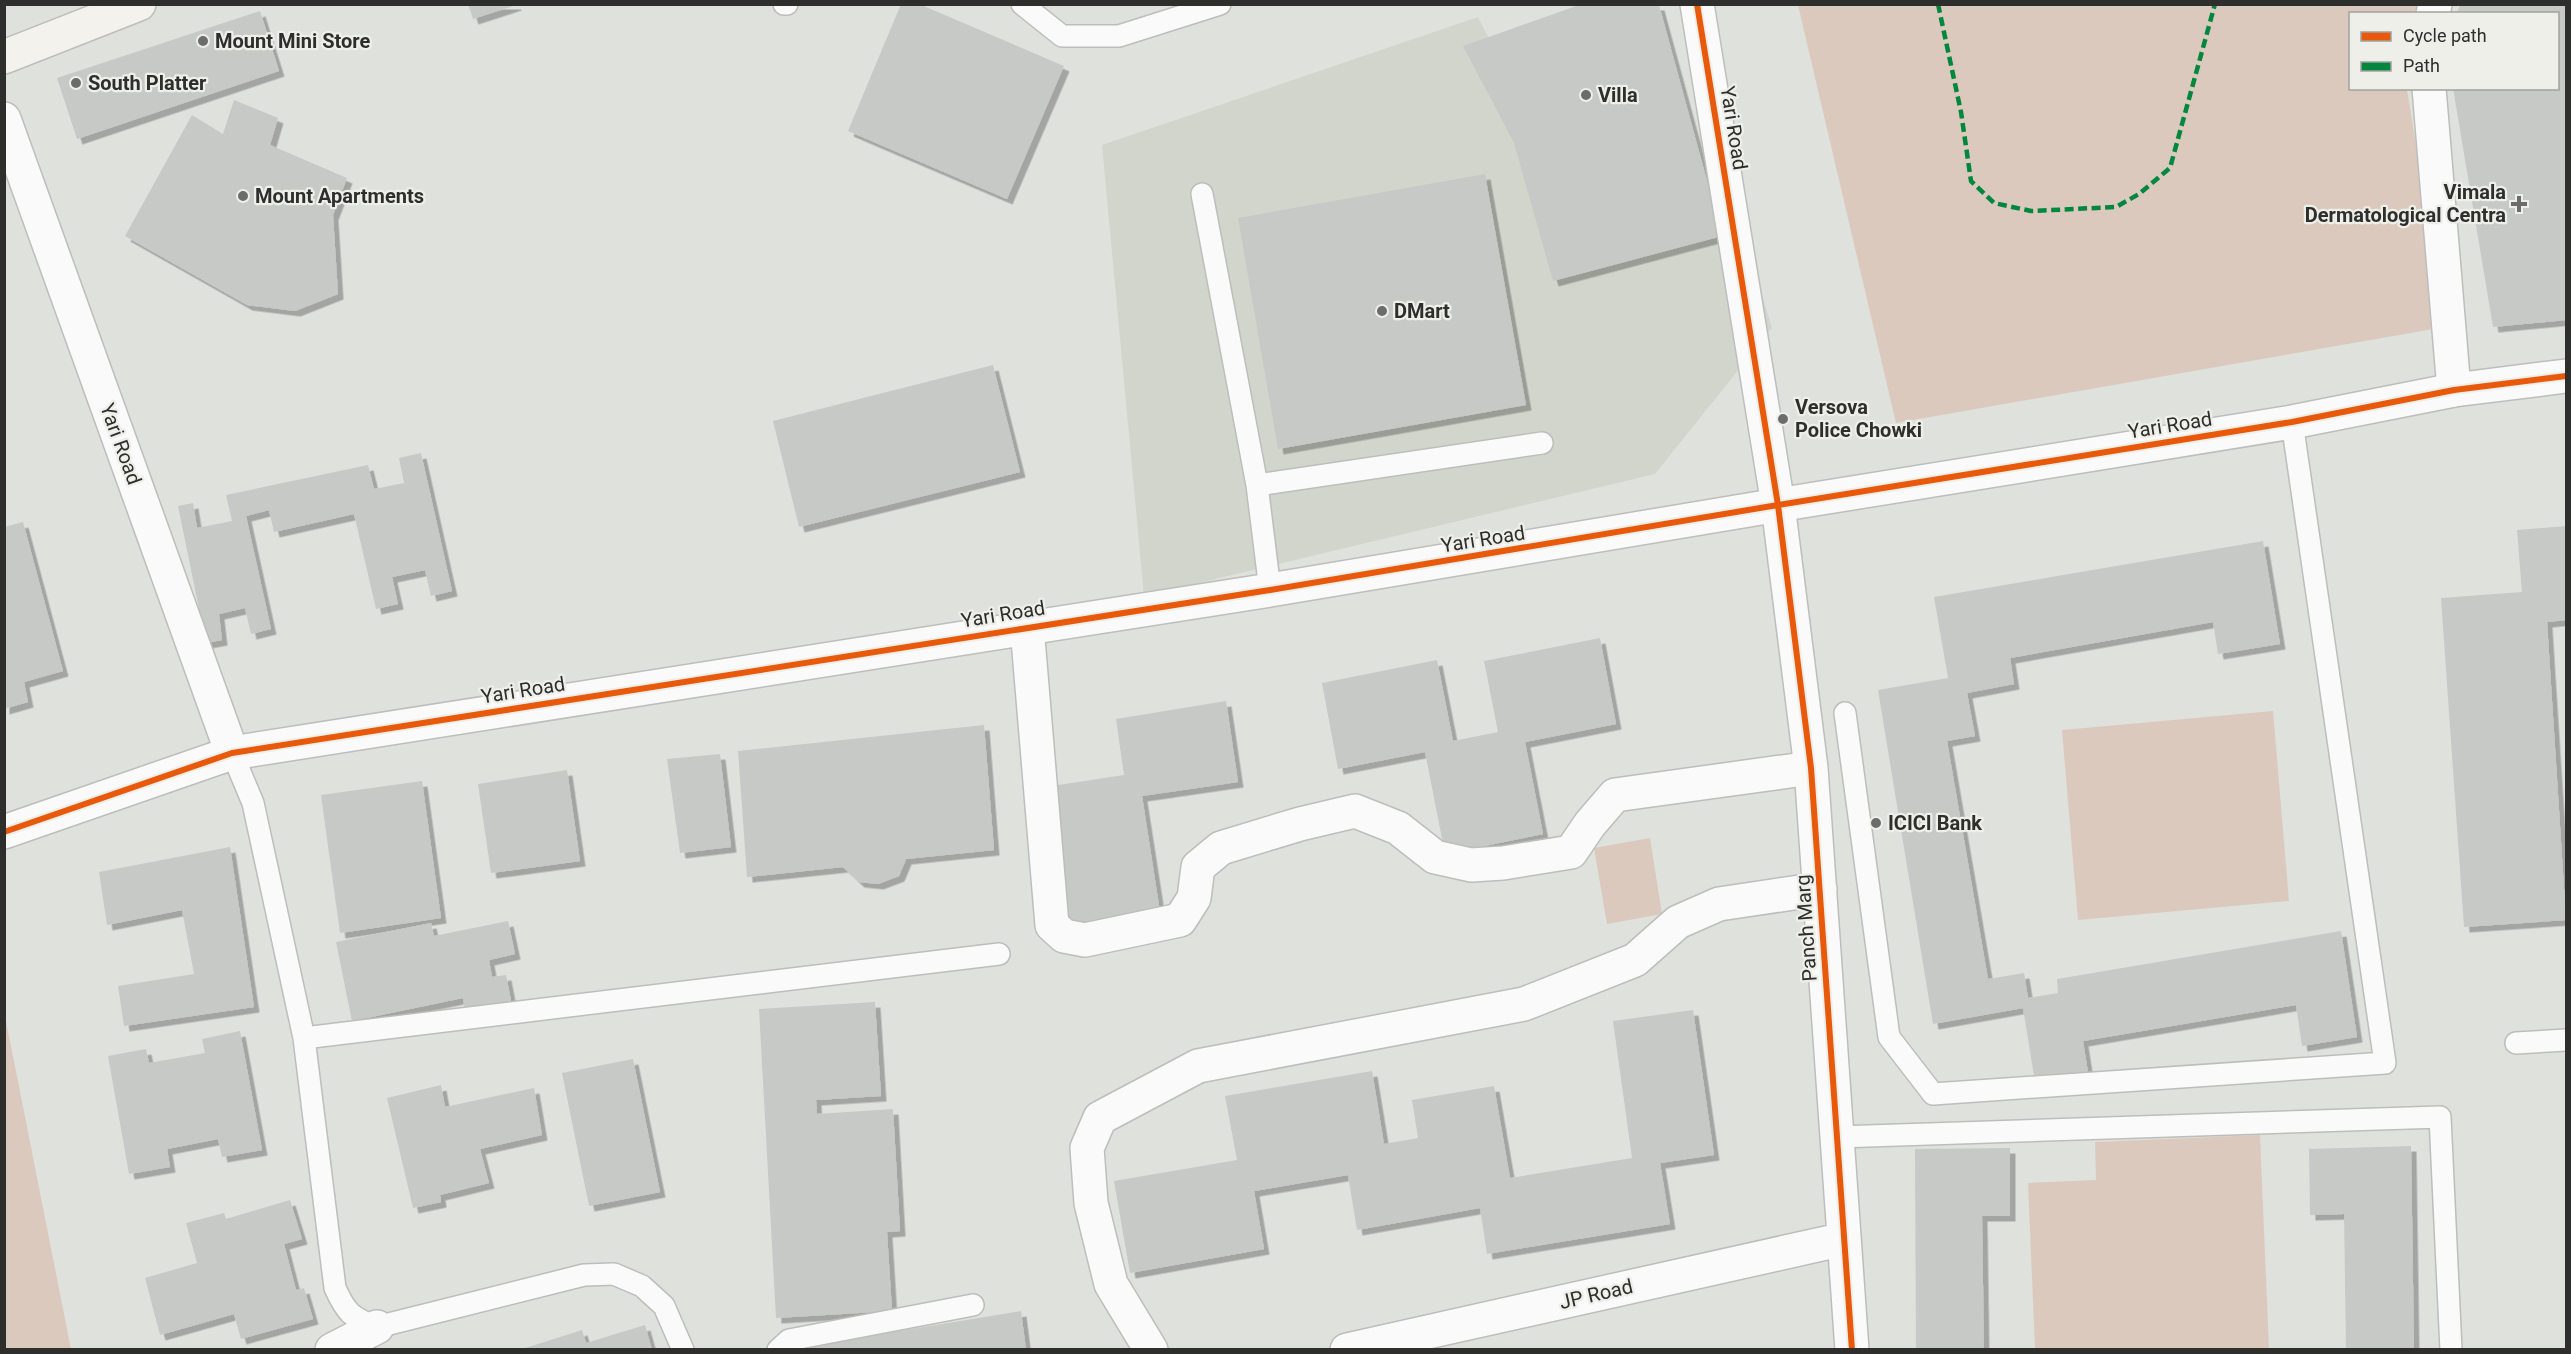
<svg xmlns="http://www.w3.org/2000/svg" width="2571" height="1354" font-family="Roboto,sans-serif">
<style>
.built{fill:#d2d5cc}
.green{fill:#dcc9bd}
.building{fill:#c7c9c6;filter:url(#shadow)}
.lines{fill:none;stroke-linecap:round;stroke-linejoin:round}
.service-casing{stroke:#bdbebb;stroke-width:24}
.minor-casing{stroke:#bdbebb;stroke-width:36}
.tertiary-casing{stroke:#bdbebb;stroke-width:36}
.secondary-casing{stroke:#bdbebb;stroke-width:36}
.service{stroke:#fafafa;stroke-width:21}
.minor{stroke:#fafafa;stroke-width:33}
.tertiary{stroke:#fafafa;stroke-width:33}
.secondary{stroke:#f3f2ed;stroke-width:33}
.quiet{stroke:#00873e;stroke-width:4.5;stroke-dasharray:9 4.5;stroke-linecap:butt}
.cycleway-casing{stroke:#eeefe9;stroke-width:10}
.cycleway{stroke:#e8590c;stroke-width:6}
.poi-dot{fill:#6c6d6a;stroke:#eeefe9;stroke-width:2}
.labels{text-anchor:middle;stroke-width:4.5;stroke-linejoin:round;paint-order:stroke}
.poi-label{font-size:20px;font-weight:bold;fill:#2e2f2c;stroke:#eeefe9;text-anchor:start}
.street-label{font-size:20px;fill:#2e2f2c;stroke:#eeefe9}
</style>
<defs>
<filter id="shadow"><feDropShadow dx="5.5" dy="5.5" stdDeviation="0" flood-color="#0004"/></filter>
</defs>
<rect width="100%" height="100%" fill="#dfe1dd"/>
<path class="built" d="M1478 17 1526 112 1564 250 1735 207 1772 328 1655 474 1144 596 1102 145Z"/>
<path class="green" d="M1798 5H2417L2416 13 2350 14V88L2407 89 2445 327 1896 423Z
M2273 711 2289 901 2078 920 2062 730Z
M1650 838 1662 914 1607 924 1594 848Z
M5 1016 71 1349H5Z
M2260 1135 2269 1349H2035L2028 1183 2096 1180 2095 1142Z"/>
<path class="building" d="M468 4H516V5L473 19Z
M901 4H919L1064 66 1007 199 848 131Z
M2460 4H2566V320L2493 327 2453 88H2558V14H2457Z
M1579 5H1659L1722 236 1553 281 1514 143 1463 46Z
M260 11 279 71 77 139 57 78Z
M234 100 278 118 270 145 347 178 333 215 338 294 295 311 247 305 125 236 192 115 223 134Z
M1485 174 1526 405 1278 449 1238 218Z
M993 365 1020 472 799 527 773 421Z
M421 453 452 591 431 596 425 570 392 577 398 604 376 609 354 514 274 532 269 510 246 516 271 629 251 634 245 608 219 614 222 640 206 643 178 506 193 503 197 528 232 521 226 495 368 465 374 489 404 483 399 458Z
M23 522 63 671 24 682 28 702 4 709V527Z
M2566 526V620L2547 622 2566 920 2464 927 2441 598 2522 592 2517 530Z
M2263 541 2280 644 2218 654 2213 622 2010 658 2014 684 1967 693 1975 736 1947 741 1988 979 2024 973 2028 998 2058 993 2057 979 2341 931 2357 1037 2302 1046 2296 1005 2083 1041 2088 1073 2035 1082 2023 1008 1933 1024 1878 690 1948 678 1934 597Z
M1600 638 1616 724 1525 742 1543 834 1445 854 1425 752 1338 769 1322 683 1437 660 1453 741 1498 732 1484 661Z
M1226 701 1238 782 1142 796 1160 912 1066 926 1045 787 1124 775 1116 719Z
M984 725 994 850 906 859 899 876 878 884 859 882 843 867 747 877 738 751Z
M720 754 731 847 680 853 667 759Z
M567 770 580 861 491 873 478 784Z
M422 781 441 918 340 933 321 795Z
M230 847 254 1007 124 1026 118 986 194 974 182 910 107 925 99 872Z
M508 921 515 954 489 960 492 977 506 975 511 1001 465 1010 463 998 352 1021 336 942 431 923 434 936Z
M875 1002 881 1096 816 1100 817 1114 893 1109 900 1231 887 1232 892 1311 776 1318 759 1009Z
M1693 1010 1714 1155 1660 1163 1670 1224 1487 1254 1480 1208 1357 1230 1348 1175 1254 1191 1264 1249 1130 1273 1114 1181 1237 1160 1225 1096 1372 1071 1384 1144 1418 1138 1412 1100 1494 1086 1510 1178 1632 1158 1613 1021Z
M240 1031 262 1150 222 1157 218 1139 167 1149 170 1167 129 1174 108 1056 146 1049 149 1063 205 1053 202 1039Z
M633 1059 660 1192 589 1206 562 1073Z
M441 1085 445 1107 534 1088 542 1135 480 1149 489 1183 440 1195 441 1202 413 1208 387 1098Z
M2411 1146 2414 1350H2346L2344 1214 2310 1215 2309 1149Z
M2010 1148V1216H1982L1984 1350H1916L1915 1149Z
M290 1200 302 1239 284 1244 296 1290 304 1288 313 1319 241 1339 234 1314 160 1335 145 1278 197 1263 186 1223 224 1213 226 1219Z
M1021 1311 1026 1350H803L802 1347Z
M645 1325 652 1350H519L582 1330 586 1343Z"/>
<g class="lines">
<defs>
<path id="service" d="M784 4H787
M1022 4 1062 36H1119L1220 4
M1202 194 1257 485 1270 590
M1257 485 1542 443
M1845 713 1889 1037 1933 1094 2385 1063 2292 422
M232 753 253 803 304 1038 335 1288C346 1312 351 1318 377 1327L584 1275 614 1274 642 1286 664 1306 683 1350
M304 1038 999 954
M2516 1043 2566 1040
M1838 1137 2440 1117 2451 1350
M778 1350 789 1340 973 1305"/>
<path id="minor" d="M2433 14 2435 4
M2429 88 2454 390
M4 119 232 753
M1027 627 1052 925 1064 936 1085 940 1180 920 1194 898 1198 867 1221 848 1300 824 1355 811 1398 828 1435 857 1471 865 1503 863 1571 852 1590 824 1615 795 1811 768
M4 832 232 753 1270 590 1778 505 1811 768 1852 1350
M332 1350 377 1327
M1151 1350 1111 1284 1091 1203 1087 1148 1100 1118 1198 1066 1524 1004 1635 960 1678 922 1719 904 1820 889
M1347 1350 1844 1239"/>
<path id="tertiary" d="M1697 4 1778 505 2292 422 2454 390 2566 376"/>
<path id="secondary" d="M4 57 139 4"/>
</defs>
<use href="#service" class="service-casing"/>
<use href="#minor" class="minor-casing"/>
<use href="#tertiary" class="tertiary-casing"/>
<use href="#secondary" class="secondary-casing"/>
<use href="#service" class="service"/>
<use href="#minor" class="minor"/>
<use href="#tertiary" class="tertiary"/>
<use href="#secondary" class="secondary"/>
<path class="quiet" d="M1938 4 1961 112 1971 181 1994 203 2031 211 2116 207 2139 194 2170 168 2215 4"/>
<defs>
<path id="cycleway" d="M1697 4 1778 505 2292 422 2454 390 2566 376
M4 832 232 753 1270 590 1778 505 1811 768 1852 1350"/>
</defs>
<use href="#cycleway" class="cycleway-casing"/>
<use href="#cycleway" class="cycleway"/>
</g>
<g class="poi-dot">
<circle cx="203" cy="41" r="6"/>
<circle cx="76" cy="83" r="6"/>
<circle cx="1586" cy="95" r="6"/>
<circle cx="243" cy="196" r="6"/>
<path d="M2516 195h6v6h6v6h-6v6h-6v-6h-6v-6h6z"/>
<circle cx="1382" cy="311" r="6"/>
<circle cx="1783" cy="419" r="6"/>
<circle cx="1876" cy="823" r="6"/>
</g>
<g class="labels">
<g class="poi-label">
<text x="215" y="48">Mount Mini Store</text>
<text x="88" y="90">South Platter</text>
<text x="1598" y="102">Villa</text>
<text x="2506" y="199" text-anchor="end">Vimala<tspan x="2506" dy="23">Dermatological Centra</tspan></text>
<text x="255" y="203">Mount Apartments</text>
<text x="1394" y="318">DMart</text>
<text x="1795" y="414">Versova<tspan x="1795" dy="23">Police Chowki</tspan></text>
<text x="1888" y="830">ICICI Bank</text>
</g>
<g class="street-label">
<text transform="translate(1734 128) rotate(81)" y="7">Yari Road</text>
<text transform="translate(2170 425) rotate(-9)" y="7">Yari Road</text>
<text transform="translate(121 444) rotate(70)" y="7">Yari Road</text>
<text transform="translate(1483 539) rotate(-9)" y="7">Yari Road</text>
<text transform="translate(1003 614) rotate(-9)" y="7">Yari Road</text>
<text transform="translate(523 690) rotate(-9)" y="7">Yari Road</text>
<text transform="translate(1806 928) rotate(-94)" y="7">Panch Marg</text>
<text transform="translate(1596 1294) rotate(-13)" y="7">JP Road</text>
</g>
</g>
<rect width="2571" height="1354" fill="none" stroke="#2e2f2c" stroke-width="12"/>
<rect x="2349" y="12" width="210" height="78" fill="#eeefe9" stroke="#a1a29d" stroke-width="1.5"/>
<rect x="2361" y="32" width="30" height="9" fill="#e8590c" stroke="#a1a29d" stroke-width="1.5"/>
<text x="2403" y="42" font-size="18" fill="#2e2f2c">Cycle path</text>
<rect x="2361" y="62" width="30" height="9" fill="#00873e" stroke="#a1a29d" stroke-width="1.5"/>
<text x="2403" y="72" font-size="18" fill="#2e2f2c">Path</text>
</svg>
